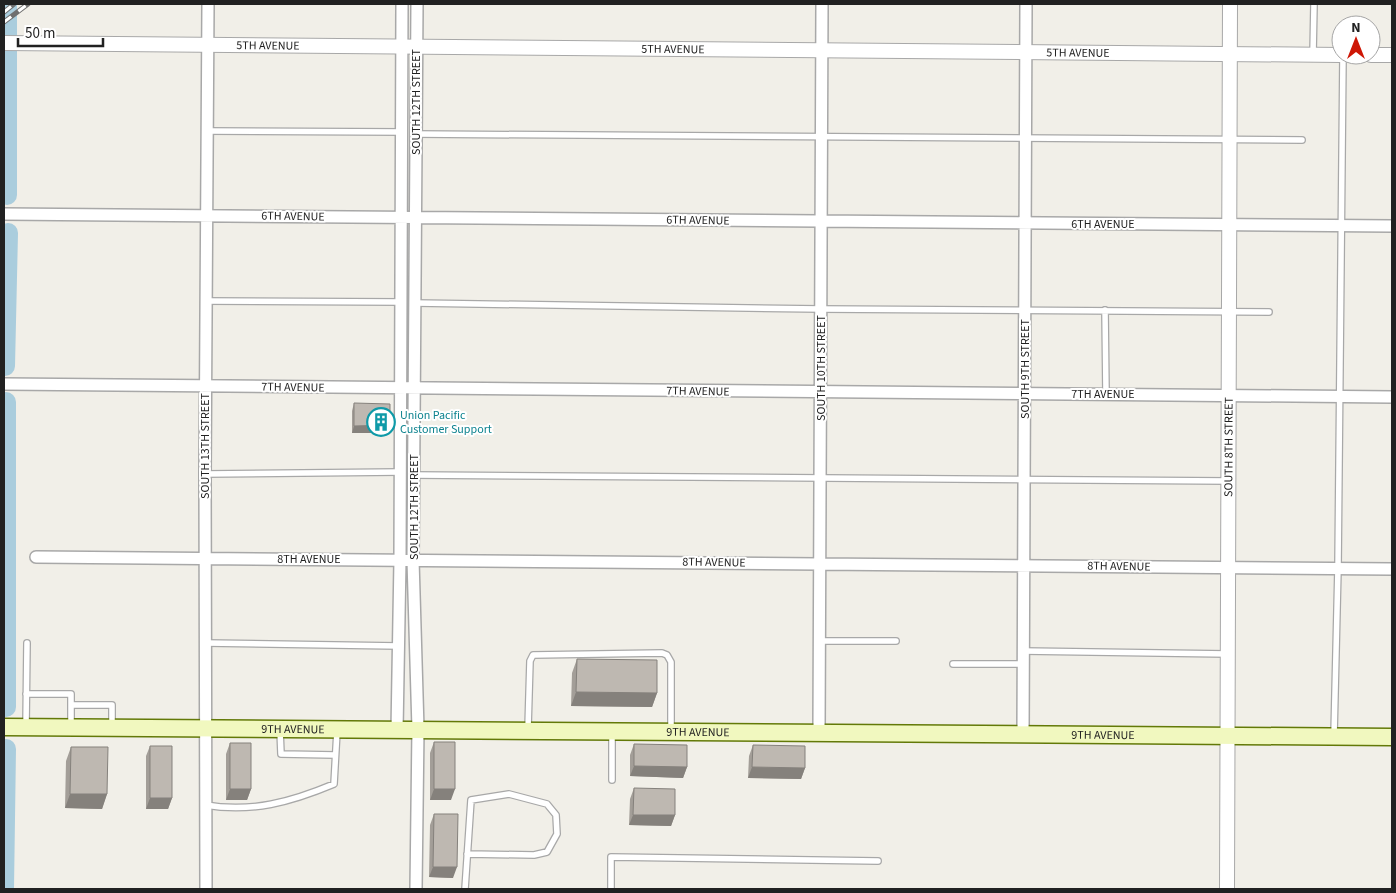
<svg xmlns="http://www.w3.org/2000/svg" width="1396" height="893" font-family="'Source Sans 3',sans-serif">
<style>
.lines{fill:none;stroke-linecap:round;stroke-linejoin:round}
.river{stroke:#aacddd;stroke-width:20}
.service-casing{stroke:#a8a8a8;stroke-width:8}
.minor-casing{stroke:#a8a8a8;stroke-width:14}
.tertiary-casing{stroke:#a8a8a8;stroke-width:16}
.secondary-casing{stroke:#637908;stroke-width:19}
.service{stroke:#fff;stroke-width:5.5}
.minor{stroke:#fff;stroke-width:11}
.tertiary{stroke:#fff;stroke-width:14}
.secondary{stroke:#f1f8bf;stroke-width:16}
.rail-casing{stroke:#6f6f6f;stroke-width:5}
.rail{stroke:#fff;stroke-width:3;stroke-dasharray:9;stroke-linecap:butt}
.wall{fill:#a39e98}
.shaded-wall{fill:#85817c}
.building{fill:#beb8b1;stroke:#85817c}
.labels{text-anchor:middle;stroke-width:4;stroke-linejoin:round;paint-order:stroke}
.street-label{font-size:12px;fill:#212121;stroke:#fff}
.culture-label{font-size:12px;fill:#0d838f;stroke:#fff;text-anchor:start}
</style>
<rect width="100%" height="100%" fill="#f1efe8"/>
<g class="lines">
<path class="river" d="M7 195V4
M5 366 8 233
M6 707V402
M4 889 6 749"/>
<defs>
<path id="service" d="M1313 54 1314 4
M208 131 403 132
M416 134 1302 140
M206 301 400 302
M415 303 821 309 1269 312
M1105 310 1106 394
M205 474 399 472
M414 475 1229 481
M819 641H896
M206 643 399 646
M1023 651 1228 654
M953 664H1023
M26 694H71V727
M71 705H112V727
M26 725 27 643
M528 728 530 661 533 655 662 653 667 655 671 662V730
M280 730 281 754 335 755
M1334 735 1338 568 1343 55
M612 780V733
M205 805C252 813 291 802 334 784L337 731
M465 889 471 800 509 794 547 804 556 815 557 834 547 852 534 855 467 854
M611 889V857L878 861"/>
<path id="minor" d="M4 214 1392 226
M4 384 1392 397
M36 557 1392 569
M397 730 400 560 402 4
M819 733 822 4
M1023 735 1026 4
M206 889 205 474 208 4
M416 889 418 729 413 560 417 4"/>
<g id="tertiary">
<path id="s1" d="M4 43 1341 55"/>
<path d="M1371 55H1392"/>
<path id="s2" d="M1227 889 1230 4"/>
</g>
<g id="secondary">
<path id="s3" d="M4 727 1392 737"/>
</g>
</defs>
<use href="#service" class="service-casing"/>
<use href="#minor" class="minor-casing"/>
<use href="#tertiary" class="tertiary-casing"/>
<use href="#secondary" class="secondary-casing"/>
<use href="#service" class="service"/>
<use href="#minor" class="minor"/>
<use href="#tertiary" class="tertiary"/>
<use href="#secondary" class="secondary"/>
<defs>
<path id="rail" d="M4 12 14 4
M4 22 28 4"/>
</defs>
<use href="#rail" class="rail-casing"/>
<use href="#rail" class="rail"/>
</g>
<path class="wall" d="M354 403 390 425 387 433H352V411Z
M577 659 657 693 652 707 571 706 572 673Z
M434 742 451 800H430V753Z
M230 743 251 789 247 800H226V754Z
M634 744 687 767 683 778 630 776V755Z
M753 745 805 768 801 779 748 778 749 756Z
M150 746 172 798 168 809H146V756Z
M71 747 107 794 102 809 65 808 66 761Z
M634 788 675 815 671 826 629 825 630 799Z
M434 814 453 878 429 877 430 825Z"/>
<path class="shaded-wall" d="M390 425 387 433H352L354 426Z
M576 692 657 693 652 707 571 706Z
M634 766 687 767 683 778 630 776Z
M752 767 805 768 801 779 748 778Z
M230 789H251L247 800H226Z
M434 789H455L451 800H430Z
M70 794H107L102 809 65 808Z
M150 798H172L168 809H146Z
M633 815H675L671 826 629 825Z
M433 867H457L453 878 429 877Z"/>
<path class="building" d="M354 403 390 404V425L354 426Z
M577 659 657 660V693L576 692Z
M434 742H455V789H434Z
M230 743H251V789H230Z
M634 744 687 745V767L634 766Z
M753 745 805 746V768L752 767Z
M150 746H172V798H150Z
M71 747H108L107 794H70Z
M634 788 675 789V815H633Z
M434 814H458L457 867H433Z"/>
<defs>
<symbol id="building-ring" viewBox="-11 -11 22 22"><circle r="9.5" fill="#fff" stroke="#0f9aa8" stroke-width="1.5"/><path d="M-4-6H4V6H1V3H-1V6H-4ZM-2.5-4.3h1.7v1.8h-1.7ZM.8-4.3h1.7v1.8H.8ZM-2.5-1h1.7V.8h-1.7ZM.8-1h1.7V.8H.8Z" fill="#0f9aa8"/></symbol>
</defs>
<g fill-rule="evenodd">
<use href="#building-ring" x="365" y="406" width="32" height="32"/>
</g>
<g class="labels">
<g class="street-label">
<text dy="4" stroke="none"><textPath href="#s1" startOffset="264">5TH AVENUE</textPath></text>
<text dy="4" stroke="none"><textPath href="#s1" startOffset="669">5TH AVENUE</textPath></text>
<text dy="4" stroke="none"><textPath href="#s1" startOffset="1074">5TH AVENUE</textPath></text>
<text transform="translate(416 102) rotate(-90)" y="4">SOUTH 12TH STREET</text>
<text transform="translate(293 216) rotate(1)" y="4">6TH AVENUE</text>
<text transform="translate(698 220) rotate(1)" y="4">6TH AVENUE</text>
<text x="1103" y="228">6TH AVENUE</text>
<text transform="translate(821 368) rotate(-90)" y="4">SOUTH 10TH STREET</text>
<text transform="translate(1025 369) rotate(-90)" y="4">SOUTH 9TH STREET</text>
<text transform="translate(293 387) rotate(1)" y="4">7TH AVENUE</text>
<text transform="translate(698 391) rotate(1)" y="4">7TH AVENUE</text>
<text x="1103" y="398">7TH AVENUE</text>
<text transform="translate(205 446) rotate(-90)" y="4">SOUTH 13TH STREET</text>
<text dy="4" stroke="none"><textPath href="#s2" startOffset="442">SOUTH 8TH STREET</textPath></text>
<text transform="translate(414 507) rotate(-90)" y="4">SOUTH 12TH STREET</text>
<text x="309" y="563">8TH AVENUE</text>
<text transform="translate(714 562) rotate(1)" y="4">8TH AVENUE</text>
<text transform="translate(1119 566) rotate(1)" y="4">8TH AVENUE</text>
<text dy="4" stroke="none"><textPath href="#s3" startOffset="289">9TH AVENUE</textPath></text>
<text dy="4" stroke="none"><textPath href="#s3" startOffset="694">9TH AVENUE</textPath></text>
<text dy="4" stroke="none"><textPath href="#s3" startOffset="1099">9TH AVENUE</textPath></text>
</g>
<g class="culture-label">
<text x="400" y="419">Union Pacific<tspan x="400" dy="14">Customer Support</tspan></text>
</g>
</g>
<rect width="1396" height="893" fill="none" stroke="#212121" stroke-width="10"/>
<g transform="translate(1356 40)"><circle r="24" fill="#ffffff" stroke="#a6a6a6"/>
<path d="M0-4L9 19L0 12L-9 19Z" fill="#ce1605"/>
<text y="-8" font-size="14" font-weight="bold" text-anchor="middle" fill="#212121">N</text>
</g>
<path d="M18 38v8h85v-8" fill="none" stroke="#212121" stroke-width="2.5"/>
<text x="25" y="38" font-size="15" fill="#212121" stroke="#ffffff" stroke-width="4" paint-order="stroke">50 m</text>
</svg>
